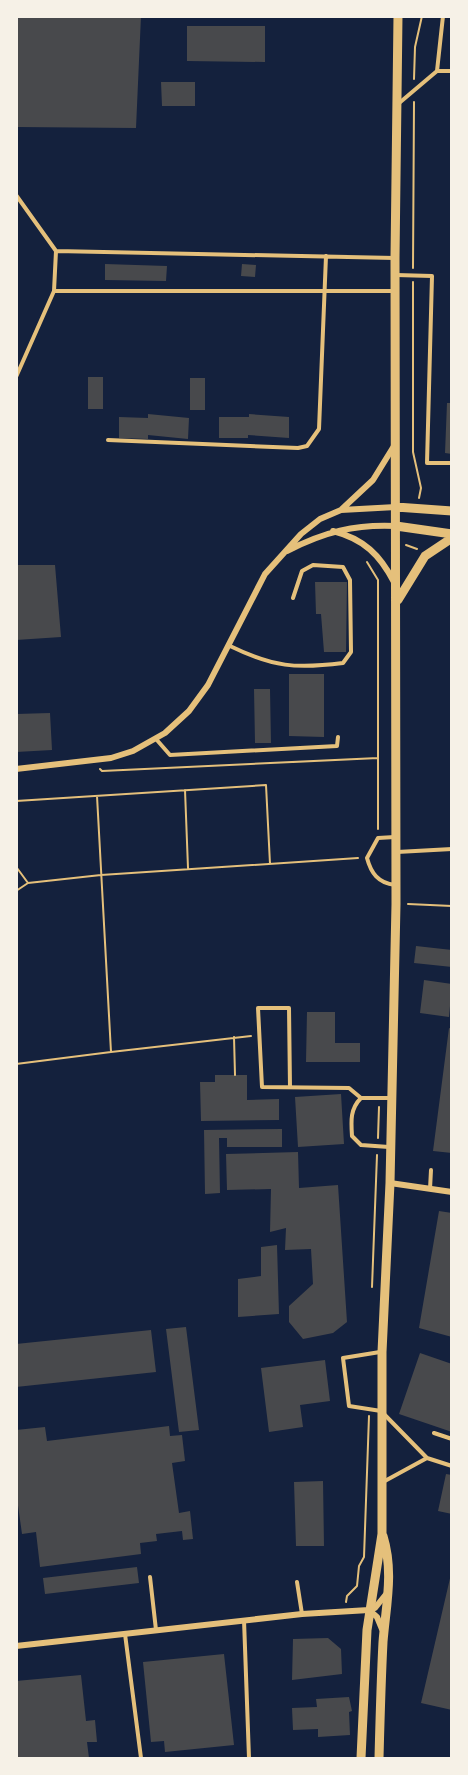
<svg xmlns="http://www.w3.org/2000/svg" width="468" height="1775" font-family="'Work Sans',sans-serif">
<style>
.building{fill:#48494c}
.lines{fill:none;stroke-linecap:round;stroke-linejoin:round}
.path{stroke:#e5c07b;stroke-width:2}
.service{stroke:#e5c07b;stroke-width:4}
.minor{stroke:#e5c07b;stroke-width:6}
.tertiary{stroke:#e5c07b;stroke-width:9}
</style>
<rect width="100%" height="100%" fill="#14213d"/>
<path class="building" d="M16 16H141L136 128 16 127Z
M187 26H265V62L187 61Z
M161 82H195V106H162Z
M105 264 167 266 166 281 105 280Z
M242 264 256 265 255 277 241 276Z
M88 377H103V409H88Z
M190 378H205V410H190Z
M447 403H452V454L445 453Z
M148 414 189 418 188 439 148 435V439L119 438V417L148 418Z
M249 414 289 417V438L248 435V438H219V417H249Z
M16 565H55L61 637 16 640Z
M315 582H347L346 652H324L321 614H316Z
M289 674H324V737L289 736Z
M254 689H270L271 743H255Z
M50 713 52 750 16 752V714Z
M416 946 452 950V967L414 963Z
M424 980 452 984 449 1017 420 1013Z
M307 1012H335V1043H360V1062H306Z
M449 1028 452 1029V1153L433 1151Z
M215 1075H247V1100L279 1099V1120L201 1121 200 1082H215Z
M341 1094 344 1144 298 1147 295 1097Z
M282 1129V1147H227V1138H219L220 1193 205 1194 204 1130Z
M298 1152 299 1188 338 1185 347 1322 333 1333 303 1339 289 1322V1306L313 1284 311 1249 285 1250 286 1228 270 1232 271 1189 227 1190 226 1154Z
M439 1211 452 1213V1337L419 1328Z
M277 1245 279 1314 238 1317V1279L261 1276V1247Z
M186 1327 199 1430 179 1432 166 1329Z
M151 1330 156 1372 16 1387V1344Z
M420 1353 452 1364V1432L399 1414Z
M325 1360 330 1401 300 1405 303 1427 269 1432 261 1368Z
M169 1426 170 1436 182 1435 185 1461 172 1463 179 1513 190 1511 193 1539 183 1540 182 1531 156 1534 157 1541 140 1543 141 1554 40 1567 36 1532 22 1534 16 1491V1430L45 1427 47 1441Z
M446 1474 452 1475V1514L438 1511Z
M323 1481 324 1546H296L294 1482Z
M137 1567 139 1583 45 1594 43 1578Z
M451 1574H452V1710L421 1703Z
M328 1638 341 1649 342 1674 292 1680 293 1639Z
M224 1654 234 1745 165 1752 164 1741 151 1742 143 1662Z
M81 1675 86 1721 95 1720 97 1742H87L89 1758H16V1681Z
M349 1697 352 1711 349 1712 350 1735 318 1737V1729L293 1730 292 1708 317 1707 316 1699Z"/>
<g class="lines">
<path class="path" d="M414 79 415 47 422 16
M413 268 414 102
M413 282V452L421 488 419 498
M406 545 417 549
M367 562 378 580V829
M100 769 102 771 378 758
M185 790 188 868
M16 801 266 785 270 864
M16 860 17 868 28 883
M16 891 28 883 101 875 358 858
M408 904 452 906
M234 1037 235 1075
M111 1052 251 1036
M16 1064 111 1052 97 796
M378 1138 379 1107
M372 1287 377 1155
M346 1602 347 1596 357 1586 359 1566 364 1557 369 1416"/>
<path class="service" d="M437 71 443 16
M398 104 437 71H452
M16 195 56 251 54 291
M56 251 395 258
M396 275 432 276 427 463H452
M16 377 54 291H395
M108 440 298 448 307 446 319 429 326 256
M230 646C273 667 296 669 343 663L351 652 350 580 343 567 313 565 302 571 293 598
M156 739 170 755 337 746 338 737
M397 852 452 849
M395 885C378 883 371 873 367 858L378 838 395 837
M290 1087 289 1008H258L262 1087 349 1088 361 1098H390
M361 1098C350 1109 351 1121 352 1136L361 1145 389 1147
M430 1189 431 1170
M380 1352 343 1358 349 1406 381 1411 427 1458 452 1466
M434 1433 452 1439
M383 1482 427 1458
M150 1577 156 1630
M297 1582 302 1614
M244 1620 249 1758
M125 1634 141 1758"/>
<path class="minor" d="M342 509 373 480 394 446
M333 531C364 539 380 555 394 582
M287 551C324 532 355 524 396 526
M16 769 111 758 133 751 165 733 189 711 208 685 265 574 301 534 320 519 341 510 396 507
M390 1183 452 1192
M369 1610 377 1617 382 1629
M16 1646 302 1614 369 1610 375 1608 387 1593"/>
<path class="tertiary" d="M396 507 452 511
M396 526 452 534
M398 600 425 556 452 538
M361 1758 367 1630 382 1534V1352L390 1183 396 904 395 258 398 16
M379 1758C380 1720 381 1681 383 1642 386 1605 394 1572 383 1536"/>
</g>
<rect width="468" height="1775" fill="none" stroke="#f6f1e7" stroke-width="36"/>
</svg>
